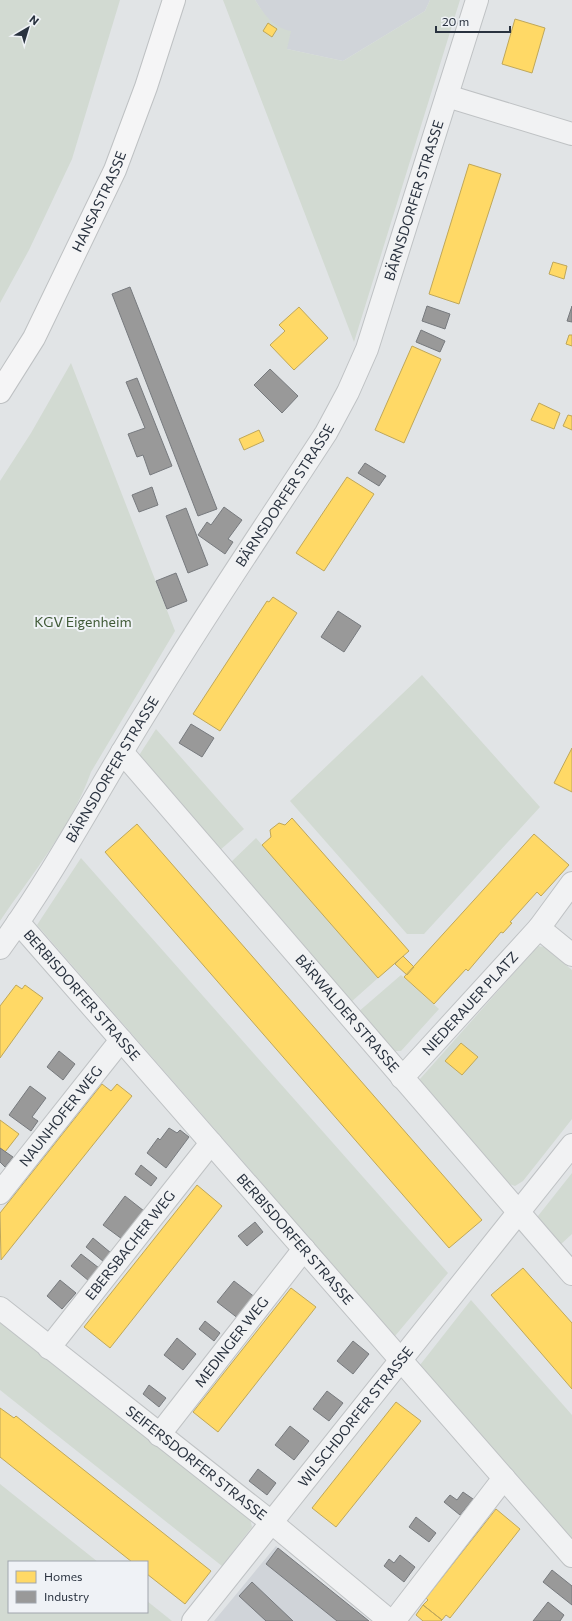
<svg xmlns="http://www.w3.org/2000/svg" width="572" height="1621" font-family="Commissioner,sans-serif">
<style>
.built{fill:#d0d4d9}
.green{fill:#d2dad2}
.homes{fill:#ffd966;stroke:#bfa75a}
.industry{fill:#999;stroke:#777a7e}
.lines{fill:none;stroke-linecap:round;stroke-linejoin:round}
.minor-casing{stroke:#bfc2c4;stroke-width:24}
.major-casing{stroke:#bec1c3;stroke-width:24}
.minor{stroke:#f1f2f3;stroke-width:22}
.major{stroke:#f5f5f6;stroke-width:22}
.labels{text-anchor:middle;stroke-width:4;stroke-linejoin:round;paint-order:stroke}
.street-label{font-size:14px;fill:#29323f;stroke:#eff2f6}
.park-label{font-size:14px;fill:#405a37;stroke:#eff2f6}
</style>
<rect width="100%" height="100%" fill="#e1e4e6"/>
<path class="built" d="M255 0H430L425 11 343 61 287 49 279 28 267 19Z
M276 1546 278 1548 369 1621H214Z"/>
<path class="green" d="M0 0H120L72 159 29 250 0 303Z
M223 0H255C265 15 272 27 291 31L287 49 343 61 425 11 430 0H460L354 342Z
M71 363 175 631 91 772C72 826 32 874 0 921V481L31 433Z
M422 675 540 807 424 934H407L290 801Z
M156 729 244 829 219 851 138 757Z
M256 838 378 978 350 1003 229 864Z
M81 858 448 1273 395 1336 37 925Z
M538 946 544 947 572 970V1119L523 1181 515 1186 507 1183 422 1087 420 1079Z
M401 975 439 1009 401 1051H394L357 1013Z
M572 1173V1234L560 1245 539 1221 538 1216Z
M471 1300 572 1415V1541L420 1365Z
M0 1319 250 1518 252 1527 222 1566 0 1390Z
M0 1484 98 1562H9V1612H147V1601L172 1621H0Z"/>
<path class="homes" d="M515 19 545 28 532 73 502 64Z
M268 23 277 29 272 37 263 31Z
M469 164 501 174 459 304 429 294Z
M553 262 567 266 564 279 549 274Z
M299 307 328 338 294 370 270 345 285 331 279 325Z
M569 335H572V346L566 344Z
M412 346 441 359 404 443 375 430Z
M539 403 560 413 554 429 531 420Z
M568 415 572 416V430L563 426Z
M259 430 264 441 244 450 239 439Z
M347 477 374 494 324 571 296 553Z
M273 597 297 613 220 731 193 714 267 601 269 602Z
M572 748V792L554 783Z
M292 818 409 951 378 978 262 845 271 837 270 830 279 823 285 825Z
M137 824 482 1220 449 1248 105 852Z
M534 834 569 865 541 896 537 892 510 922 512 923 503 933 501 932 468 971 466 969 434 1004 404 977Z
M403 956 414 967 407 975 395 964Z
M16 985 22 989 25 985 43 998 0 1058V1006Z
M461 1043 478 1057 462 1075 445 1061Z
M102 1084 111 1091 117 1084 132 1096 1 1260 0 1213Z
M0 1120 19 1134 5 1152 0 1148Z
M197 1185 222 1206 110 1348 84 1327Z
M523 1268 572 1323V1389L491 1295Z
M291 1288 316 1307 218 1432 193 1412Z
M396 1402 421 1421 336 1527 312 1508Z
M0 1408 14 1418 16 1416 211 1571 185 1604 147 1574V1562H132L0 1457Z
M496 1509 520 1529 450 1618 446 1615 442 1620 423 1605 428 1600 426 1598Z
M423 1605 442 1620 441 1621H423L416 1615Z"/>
<path class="industry" d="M130 287 217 509 198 516 112 294Z
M427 306 450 314 445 329 422 321Z
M572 306V322L567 321Z
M421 330 445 341 440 352 416 342Z
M270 369 298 396 282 413 254 385Z
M137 378 172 466 150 475 143 455 137 457 128 434 145 428 126 382Z
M365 463 386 476 379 486 358 473Z
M152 487 158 505 139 512 132 495Z
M224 507 242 520 228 539 233 542 225 554 198 535 207 522 211 525Z
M186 508 208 565 188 573 166 516Z
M176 573 187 601 167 609 156 581Z
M338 611 361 626 344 652 321 637Z
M191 724 214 738 202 757 179 743Z
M59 1051 75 1064 63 1080 47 1067Z
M30 1086 46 1098 32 1117 38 1121 31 1131 9 1115Z
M169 1128 177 1133 180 1130 189 1137 166 1168 147 1153 158 1138 160 1140Z
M0 1148 13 1157 5 1167 0 1162Z
M141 1165 157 1178 151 1186 135 1174Z
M125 1196 144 1211 122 1239 103 1225Z
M255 1222 263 1232 247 1246 238 1236Z
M93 1238 111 1253 104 1262 86 1247Z
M81 1254 99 1268 89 1281 71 1266Z
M60 1280 76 1293 62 1309 47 1296Z
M234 1281 256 1298 239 1319 217 1302Z
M205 1321 220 1333 214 1341 199 1329Z
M177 1338 196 1354 183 1370 164 1355Z
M353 1341 369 1354 353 1374 337 1361Z
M149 1385 166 1398 159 1407 143 1394Z
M327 1391 343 1403 329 1421 313 1409Z
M290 1426 309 1441 294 1460 275 1445Z
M258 1469 276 1483 267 1495 249 1481Z
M463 1492 473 1499 460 1515 444 1502 450 1495 457 1500Z
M416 1517 436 1533 429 1542 409 1527Z
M278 1548 369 1621H337L266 1564Z
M400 1555 415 1567 404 1582 384 1566 389 1559 394 1563Z
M552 1570 572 1586V1605L543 1582Z
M252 1582 293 1621H266L239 1596Z
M548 1602 564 1615 560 1621H533Z"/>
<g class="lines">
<defs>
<g id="minor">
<path d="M447 96 572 134"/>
<path id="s1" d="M122 752 572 1274"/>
<path id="s2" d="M18 922 572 1556"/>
<path d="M539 928 572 955"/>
<path id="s3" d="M0 948C56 871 100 786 150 706 206 613 267 524 326 433L348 392 367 349 477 0"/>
<path id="s4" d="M402 1078 539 928 572 883"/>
<path id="s5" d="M0 1193 121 1040"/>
<path id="s6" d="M0 1308 271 1522 390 1621"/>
<path id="s7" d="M49 1348 211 1143"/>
<path id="s8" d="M159 1435 304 1249"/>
<path id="s9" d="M193 1621 572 1145"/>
<path d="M394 1621 504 1478"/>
</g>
<g id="major">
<path id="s10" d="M0 392 34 338 115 170 146 87 174 0"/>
</g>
</defs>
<use href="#minor" class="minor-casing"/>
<use href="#major" class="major-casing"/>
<use href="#minor" class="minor"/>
<use href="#major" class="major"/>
</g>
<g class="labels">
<g class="street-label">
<text dy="5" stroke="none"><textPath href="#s10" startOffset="215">HANSASTRASSE</textPath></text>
<text dy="5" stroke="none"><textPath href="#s3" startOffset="859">BÄRNSDORFER STRASSE</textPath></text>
<text dy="5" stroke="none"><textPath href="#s3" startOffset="535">BÄRNSDORFER STRASSE</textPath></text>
<text dy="5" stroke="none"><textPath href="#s3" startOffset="211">BÄRNSDORFER STRASSE</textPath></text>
<text dy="5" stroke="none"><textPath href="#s2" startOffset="97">BERBISDORFER STRASSE</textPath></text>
<text dy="5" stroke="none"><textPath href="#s4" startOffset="101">NIEDERAUER PLATZ</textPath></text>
<text dy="5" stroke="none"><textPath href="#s1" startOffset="345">BÄRWALDER STRASSE</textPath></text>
<text dy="5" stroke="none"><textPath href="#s5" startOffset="98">NAUNHOFER WEG</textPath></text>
<text dy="5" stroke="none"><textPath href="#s2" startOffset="421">BERBISDORFER STRASSE</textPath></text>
<text dy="5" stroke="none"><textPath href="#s7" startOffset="131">EBERSBACHER WEG</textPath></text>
<text dy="5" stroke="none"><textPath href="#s8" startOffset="118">MEDINGER WEG</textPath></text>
<text dy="5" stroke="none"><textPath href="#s9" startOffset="261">WILSCHDORFER STRASSE</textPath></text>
<text dy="5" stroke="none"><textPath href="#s6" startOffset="250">SEIFERSDORFER STRASSE</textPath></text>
</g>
<g class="park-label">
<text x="83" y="627">KGV Eigenheim</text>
</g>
</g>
<rect x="8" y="1561" width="140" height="52" fill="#eff2f6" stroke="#a0a5ad"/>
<rect x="16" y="1571" width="20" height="12" fill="#ffd966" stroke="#a0a5ad"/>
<text x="44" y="1581" font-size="12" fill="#29323f">Homes</text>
<rect x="16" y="1591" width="20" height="12" fill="#999999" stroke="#a0a5ad"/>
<text x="44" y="1601" font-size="12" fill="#29323f">Industry</text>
<g transform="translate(28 28) rotate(38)" stroke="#eff2f6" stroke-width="3" paint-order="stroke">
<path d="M0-3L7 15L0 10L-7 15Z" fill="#29323f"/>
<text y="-6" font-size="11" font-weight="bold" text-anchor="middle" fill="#29323f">N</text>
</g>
<path d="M436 26v6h74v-6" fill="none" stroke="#29323f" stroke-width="2"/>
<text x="442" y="26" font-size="12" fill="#29323f" stroke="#eff2f6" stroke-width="3" paint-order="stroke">20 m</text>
</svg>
